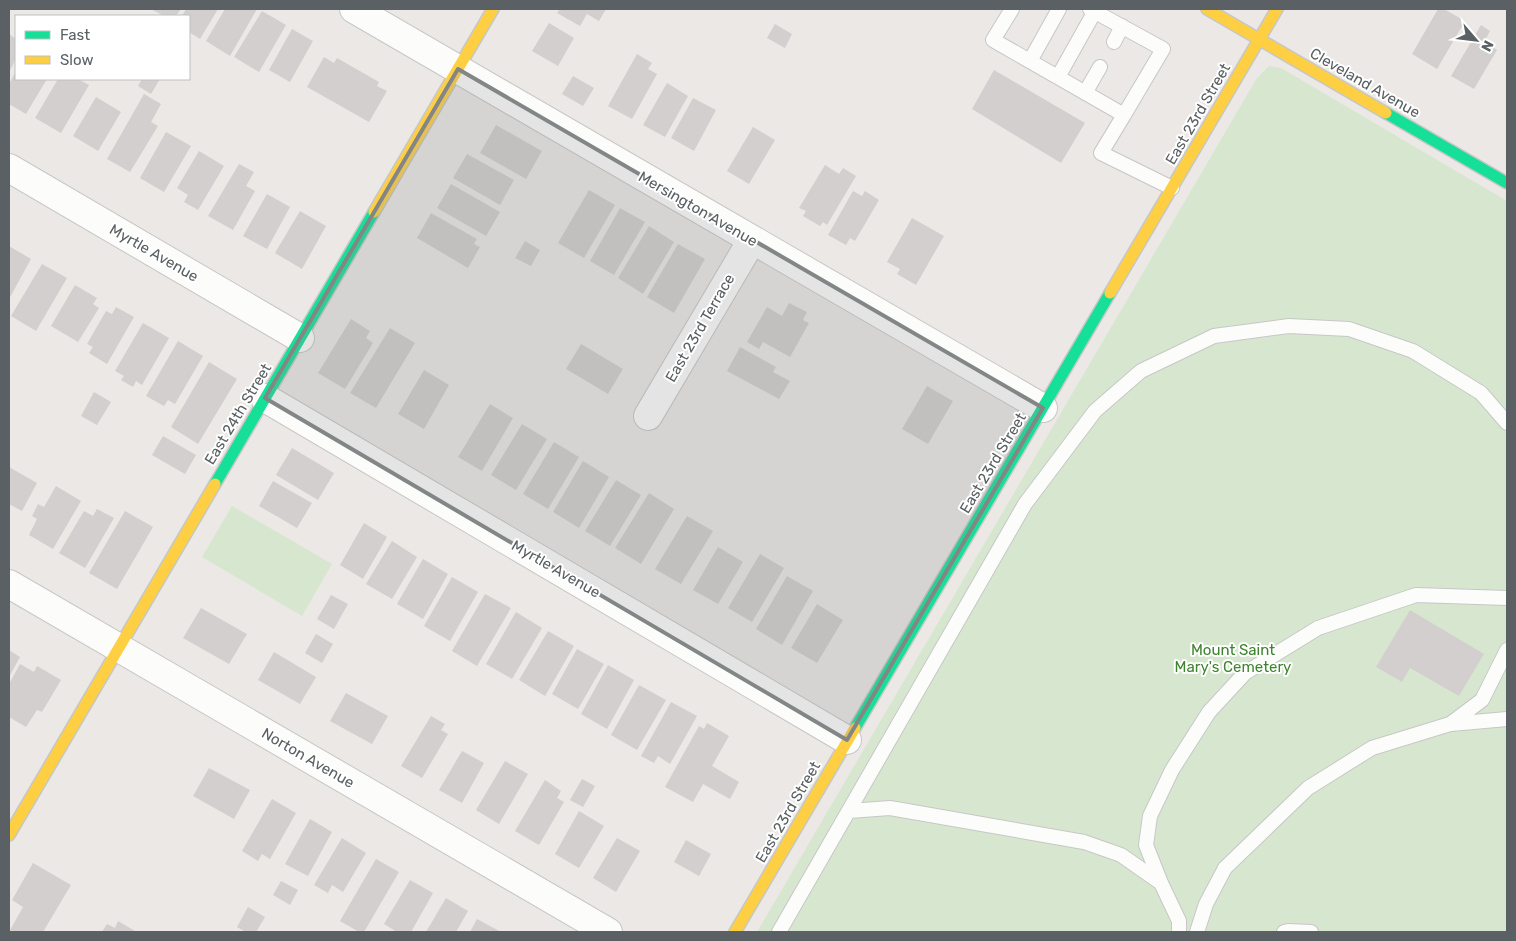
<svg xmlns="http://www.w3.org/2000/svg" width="1516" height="941" font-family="Rubik,sans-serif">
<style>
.green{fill:#d7e7cf}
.building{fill:#d2cfce}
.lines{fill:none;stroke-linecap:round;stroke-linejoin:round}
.lane-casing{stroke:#c7c7c7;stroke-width:16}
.street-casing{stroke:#c7c7c7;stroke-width:30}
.fast-casing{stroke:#c6c7c7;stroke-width:14}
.slow-casing{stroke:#c6c7c7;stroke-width:14}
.lane{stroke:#fcfcfb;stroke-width:14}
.street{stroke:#fcfcfb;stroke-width:28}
.fast{stroke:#16e098;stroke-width:11}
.slow{stroke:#ffcf43;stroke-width:11}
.marked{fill:#838687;fill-opacity:0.2;stroke:#838687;stroke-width:4;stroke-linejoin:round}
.labels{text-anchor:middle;stroke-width:4;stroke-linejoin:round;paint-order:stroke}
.street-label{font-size:15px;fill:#5a6063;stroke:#fff}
.park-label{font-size:15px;fill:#3f8430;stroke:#fff}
</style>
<rect width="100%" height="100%" fill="#ebe8e5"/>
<path class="green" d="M1269 66 1281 68 1507 201V932H757L1257 78Z
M232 506 332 564 302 616 202 557Z"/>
<path class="building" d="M151 9H181L176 16H164Z
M186 9H218L200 39 189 32V16H182Z
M225 9H257L230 56 206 41Z
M560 9H606L599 21 587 14 580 26 557 13Z
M1438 9H1444L1465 21 1437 69 1412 54Z
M262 11 286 25 259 72 234 57Z
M549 23 574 38 558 66 532 51Z
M775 24 792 34 785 48 767 38Z
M1481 25 1490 31 1484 42 1497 50 1474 89 1451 76Z
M292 29 313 41 290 82 269 70Z
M9 34 16 39V59L9 72Z
M637 54 652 63 648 69 657 74 632 119 608 106Z
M324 57 334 63 337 58 379 82 377 86 387 91 369 122 307 87Z
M994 70 1085 123 1061 163 972 109Z
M16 71V79H47L26 114 9 104V84Z
M573 76 594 88 583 106 562 94Z
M58 79H64L67 80V79H78L89 85 61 133 35 118Z
M142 79H160L151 94 138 86Z
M667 83 688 96 665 137 643 125Z
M144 94 161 104 151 122 158 126 130 172 107 159Z
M96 97 121 112 98 151 73 136Z
M693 98 716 110 694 151 671 138Z
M496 125 542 151 526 179 480 153Z
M753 127 775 140 749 184 727 171Z
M166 132 191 146 164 192 140 178Z
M199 151 224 166 198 210 184 202 188 195 177 188Z
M467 154 514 180 500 205 453 178Z
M239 164 254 172 246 186 255 191 233 230 208 216Z
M825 165 839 174 843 168 856 176 827 225 823 222 820 226 803 216 806 211 799 208Z
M451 184 500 212 486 236 437 208Z
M589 190 615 205 584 258 558 243Z
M853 191 862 196 865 191 879 200 855 241 850 238 846 245 828 235Z
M267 194 290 207 267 249 243 236Z
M620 208 645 222 614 275 590 261Z
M300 211 326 226 302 269 275 253Z
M431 213 477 239 474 244 480 247 468 268 417 238Z
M912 218 944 236 916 285 897 274 900 269 887 262Z
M649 226 674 242 643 294 618 278Z
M525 241 540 250 531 266 515 258Z
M678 244 705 259 674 313 647 297Z
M9 246 31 259 9 299Z
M42 264 67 278 36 331 11 316Z
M75 285 97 298 93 304 99 308 78 342 51 326Z
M789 303 807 312 803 320 809 323 790 357 763 342 759 349 747 342 767 307 782 316Z
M116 307 134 317 107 364 89 353 93 347 87 344 106 311 112 314Z
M351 319 370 331 366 338 373 343 345 389 318 373Z
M143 323 169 338 142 385 136 381 133 387 121 380 124 376 115 371Z
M390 328 415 343 376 408 350 393Z
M178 341 203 356 175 404 168 400 164 406 146 396Z
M581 344 623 369 608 394 566 369Z
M740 347 776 367 773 372 790 381 779 399 727 371Z
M209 362 237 379 198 444 171 427Z
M424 370 449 385 424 429 398 414Z
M927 386 953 401 928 444 902 429Z
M94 392 111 402 97 425 81 416Z
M490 404 513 418 482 471 458 457Z
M522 424 547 439 516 490 491 475Z
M163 436 196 455 185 474 152 455Z
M554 442 579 457 548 509 523 494Z
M292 448 334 473 318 500 276 475Z
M583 461 609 477 579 528 553 512Z
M9 467 37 483 22 511 9 504Z
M616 480 641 495 610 546 585 531Z
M273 481 312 503 297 528 259 506Z
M56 486 81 501 53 549 29 535 37 519 32 516 38 504 44 507Z
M649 493 674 509 641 564 615 548Z
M97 509 114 518 85 568 59 553 84 511 93 516Z
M125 511 153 527 117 589 89 573Z
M687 516 713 531 681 584 655 569Z
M364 523 387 537 363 579 340 565Z
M392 541 417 557 392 599 366 584Z
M718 547 743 562 718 604 693 590Z
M760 554 784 568 752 622 728 608Z
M423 559 448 574 423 619 397 604Z
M787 576 813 591 782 645 756 629Z
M452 577 478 592 450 641 424 626Z
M485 594 511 608 477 666 452 651Z
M331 595 348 604 334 629 317 619Z
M817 604 843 620 817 663 791 648Z
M201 608 247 634 229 664 183 638Z
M1410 610 1484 654 1459 696 1410 668 1402 682 1376 667Z
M516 612 542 628 512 679 486 664Z
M548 631 574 646 545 696 519 680Z
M316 634 333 644 322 663 305 653Z
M577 649 604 664 578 709 552 694Z
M9 650 20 657 9 677Z
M274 652 316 677 300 704 258 680Z
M20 664 34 672 37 666 61 680 42 712 37 710 26 727 9 717V684Z
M608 665 634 680 607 729 581 714Z
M639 685 666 700 637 750 611 735Z
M346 693 388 716 372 744 330 721Z
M671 702 697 716 670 764 658 756 654 763 641 756Z
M431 716 445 724 441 730 448 734 422 778 401 766Z
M707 723 729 736 712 766 739 782 730 799 703 784 693 802 665 787 699 726 704 729Z
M462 751 484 763 462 803 439 790Z
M505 761 528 774 499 824 476 810Z
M209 768 250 790 234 819 193 796Z
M582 779 595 786 583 807 570 800Z
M545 780 561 791 557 798 564 802 539 845 515 831Z
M272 799 296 813 270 859 262 854 258 861 242 851Z
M579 811 604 826 579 868 555 854Z
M310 819 332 832 308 876 285 864Z
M342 838 366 853 343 892 332 885 328 893 314 885Z
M617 838 640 851 616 892 593 878Z
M686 840 711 854 699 876 674 862Z
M376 859 399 872 364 932H359L340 921Z
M33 863 71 885 43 932H9L23 907 12 900Z
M410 880 433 893 411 932H397L384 924Z
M281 881 298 890 290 905 273 895Z
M446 898 468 911 456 932H426Z
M248 907 265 917 256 932H246L237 927Z
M477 919 501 932H470Z
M118 921 135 931 134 932H102L107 924 115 928Z"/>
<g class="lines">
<defs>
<path id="lane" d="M1012 9 993 40 1124 115 1101 153 1172 188
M1090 9 1163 49 1124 115
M1114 42 1122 26
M1030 61 1059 9
M1058 77 1095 11
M1085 93 1100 67
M1451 724 1507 719
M849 811 890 808 1084 842 1121 855 1161 883
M779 932 1025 504 1095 411 1141 371 1214 336 1289 326 1349 329 1413 351 1481 393 1507 423
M1179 932V921L1161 883 1146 845 1150 816 1172 770 1209 712 1245 673 1318 628 1416 595 1507 598
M1197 932 1206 904 1225 868 1308 788 1372 748 1450 724 1482 700 1507 650
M1284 932 1288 931 1311 932"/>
<path id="street" d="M354 9 1043 408
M9 168 300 338
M265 398 847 740
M648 416 752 240
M9 584 608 932"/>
<path id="fast" d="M1386 113 1507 183
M215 484 374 212
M855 728 1110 293"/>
<path id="slow" d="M1207 9 1386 113
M374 212 493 9
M1110 293 1277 9
M9 835 215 484
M735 932 855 728"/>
</defs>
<use href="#lane" class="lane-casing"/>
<use href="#street" class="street-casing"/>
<use href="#fast" class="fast-casing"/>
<use href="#slow" class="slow-casing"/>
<use href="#lane" class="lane"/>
<use href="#street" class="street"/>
<use href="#fast" class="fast"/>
<use href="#slow" class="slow"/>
</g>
<path class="marked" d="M458 69 1043 408 847 740 265 398Z"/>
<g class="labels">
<g class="street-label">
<text transform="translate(1365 83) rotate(30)" y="5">Cleveland Avenue</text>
<text transform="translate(1198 114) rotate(-60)" y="5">East 23rd Street</text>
<text transform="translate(698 209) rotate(30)" y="5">Mersington Avenue</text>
<text transform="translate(154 253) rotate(30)" y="5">Myrtle Avenue</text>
<text transform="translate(700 328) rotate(-60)" y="5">East 23rd Terrace</text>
<text transform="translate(238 414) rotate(-59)" y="5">East 24th Street</text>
<text transform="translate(993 463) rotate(-59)" y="5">East 23rd Street</text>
<text transform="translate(556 569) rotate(30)" y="5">Myrtle Avenue</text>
<text transform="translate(308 758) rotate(30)" y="5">Norton Avenue</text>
<text transform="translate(788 812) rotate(-60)" y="5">East 23rd Street</text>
</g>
<g class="park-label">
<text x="1233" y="655">Mount Saint<tspan x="1233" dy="17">Mary's Cemetery</tspan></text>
</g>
</g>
<rect width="1516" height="941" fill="none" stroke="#5a6063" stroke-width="20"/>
<rect x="15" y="15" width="175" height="65" fill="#ffffff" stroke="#bdbfc1"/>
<rect x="25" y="31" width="25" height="8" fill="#16e098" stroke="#bdbfc1"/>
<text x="60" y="40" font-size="15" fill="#5a6063">Fast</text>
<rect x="25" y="56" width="25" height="8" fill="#ffcf43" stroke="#bdbfc1"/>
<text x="60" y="65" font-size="15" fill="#5a6063">Slow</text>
<g transform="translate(1476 40) rotate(118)" stroke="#ffffff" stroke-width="4" paint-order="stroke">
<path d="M0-4L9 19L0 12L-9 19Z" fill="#5a6063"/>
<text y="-8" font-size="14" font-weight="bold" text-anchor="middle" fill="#5a6063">N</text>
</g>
</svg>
